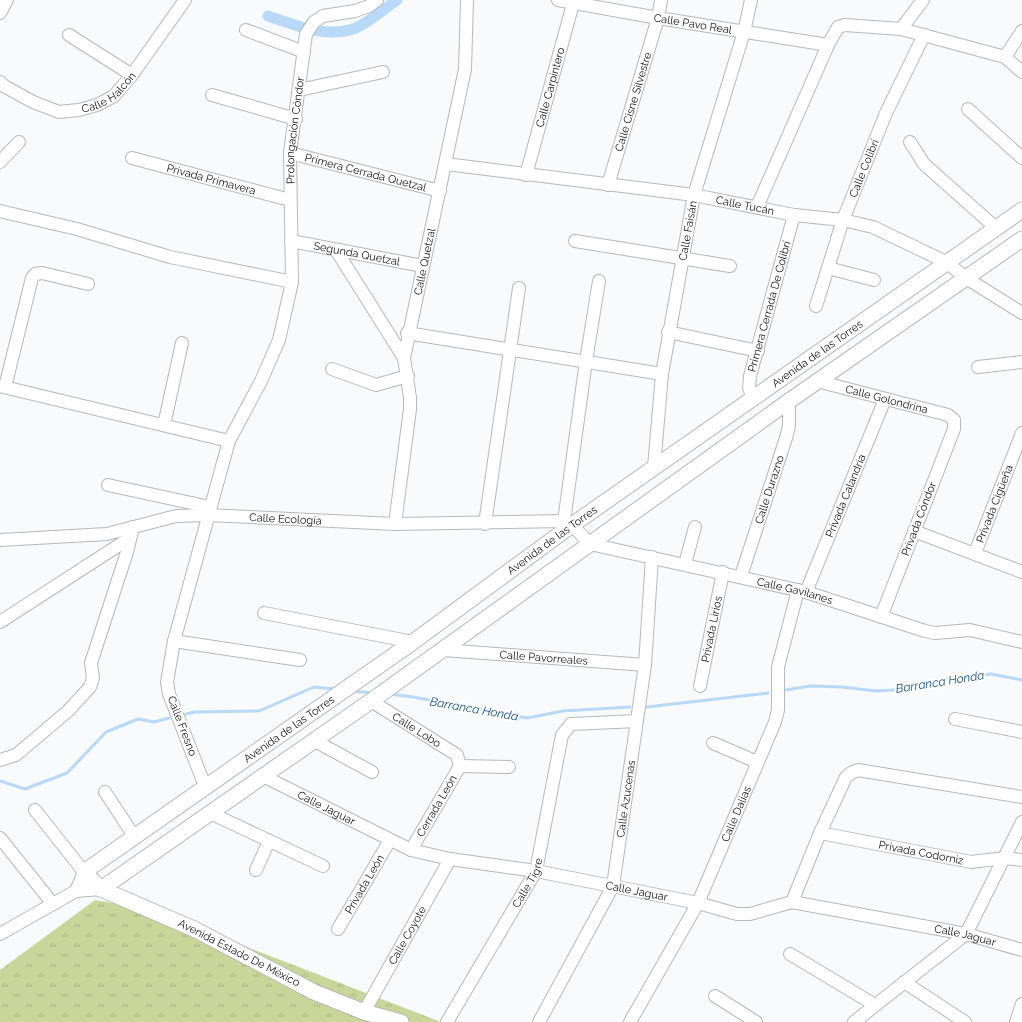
<svg xmlns="http://www.w3.org/2000/svg" width="1022" height="1022" viewBox="0 0 1022 1022" font-family="Raleway,sans-serif">
  <defs>
    <pattern id="grass-tufts" width="24" height="20" patternUnits="userSpaceOnUse"><rect width="24" height="20" fill="#c9d699"/><path d="M3 7l-1-3M5 7V3M7 7l1-3M15 17l-1-3M17 17v-4M19 17l1-3" fill="none" stroke="#acb783"/></pattern>
  </defs>
  <rect width="100%" height="100%" fill="#f9fafc"/>
  <path fill="url(#grass-tufts)" d="M95,900L149,909L441,1022H0V970Z"/>
  <g fill="none" stroke-linecap="round" stroke-linejoin="round">
    <path stroke="#b9d9f8" stroke-width="3" d="M786,690L810,686L842,687L876,691L910,689L950,678L991,674L1022,680
      M353,691L373,693
      M389,694L413,697L527,718L563,711L630,707
      M647,707L768,693
      M186,714L195,712L259,711L314,687L335,689
      M0,781L25,789L67,773L106,732L138,719L154,722L169,718"/>
    <path stroke="#b9d9f8" stroke-width="11" d="M268,16C295,25 324,38 353,29C366,25 385,8 397,0"/>
    <defs>
      <g id="minor">
        <path id="s1" d="M558,0L658,18L828,45"/>
        <path d="M0,13L7,0"/>
        <path d="M901,29L923,0"/>
        <path d="M246,30L304,52"/>
        <path d="M69,35L132,75"/>
        <path d="M1005,57L1022,31"/>
        <path id="s2" d="M0,82L4,86L33,102L59,112L79,110L97,105L114,96L132,75L185,0"/>
        <path d="M299,90L383,72"/>
        <path d="M212,95L296,119"/>
        <path d="M968,109L1022,158"/>
        <path d="M910,142L924,164L996,228"/>
        <path id="s3" d="M290,153L440,191"/>
        <path id="s4" d="M132,158L290,200"/>
        <path d="M0,162L19,142"/>
        <path id="s5" d="M446,164L694,195L794,215L843,220L873,227L946,262L966,278L1022,313"/>
        <path id="s6" d="M526,175L574,0"/>
        <path id="s7" d="M608,185L658,18L661,0"/>
        <path d="M757,207L828,45L838,27L845,25L901,29L1005,57L1022,72"/>
        <path d="M0,211L77,229L170,257L292,282"/>
        <path id="s8" d="M291,241L423,266"/>
        <path d="M575,241L730,266"/>
        <path d="M336,250L404,358"/>
        <path d="M828,268L874,280"/>
        <path id="s9" d="M816,306L843,220L886,113L924,35"/>
        <path d="M668,332L758,351"/>
        <path d="M407,333L662,374"/>
        <path d="M978,367L1022,362"/>
        <path d="M332,369L376,385L408,376"/>
        <path id="s10" d="M817,381L948,415L954,420V429L881,617"/>
        <path d="M0,386L229,441"/>
        <path d="M5,387L32,278L35,274L42,273L88,284"/>
        <path id="s11" d="M753,398L749,388L750,376L794,215"/>
        <path d="M164,425L182,343"/>
        <path id="s12" d="M654,467L662,374L694,195L744,32L751,0"/>
        <path d="M108,485L210,507"/>
        <path d="M564,521L586,361L599,281"/>
        <path id="s13" d="M395,524L410,409V398L404,358L465,69L467,0"/>
        <path d="M485,524L519,288"/>
        <path d="M914,531L1022,572"/>
        <path id="s14" d="M0,540L107,534L176,516L207,515L395,524L564,521L572,525L590,544L806,592L925,631L935,633L970,630L1022,642"/>
        <path id="s15" d="M975,553L1022,433"/>
        <path d="M685,564L695,527"/>
        <path id="s16" d="M741,576L786,438L789,426V401"/>
        <path id="s17" d="M806,592L885,399"/>
        <path d="M264,613L413,642"/>
        <path d="M0,622L130,538"/>
        <path d="M174,641L300,660"/>
        <path id="s18" d="M443,650L645,665"/>
        <path id="s19" d="M700,686L723,572"/>
        <path id="s20" d="M371,701L457,755L460,766L411,850"/>
        <path d="M955,719L1022,732"/>
        <path d="M315,741L372,772"/>
        <path d="M713,743L757,762"/>
        <path d="M0,760L16,755L68,711L90,687L93,678L91,663L127,552L133,527"/>
        <path d="M460,766L509,767"/>
        <path id="s21" d="M263,776L411,850L450,859L536,871L698,903L737,914H750L792,902L966,934L1022,950"/>
        <path id="s22" d="M205,786L169,694L167,682L174,641L229,441L261,381L279,340L292,282L290,153L306,34L314,22L323,16L355,11L369,6L377,0"/>
        <path d="M105,792L134,836"/>
        <path d="M35,810L84,872L76,891"/>
        <path d="M210,813L323,866"/>
        <path id="s23" d="M820,833L971,862L1005,858L1022,860"/>
        <path d="M0,838L53,904"/>
        <path d="M256,870L269,841"/>
        <path d="M792,902L820,833L846,777L851,773L858,770L1022,797"/>
        <path id="s24" d="M338,929L390,840"/>
        <path d="M0,934L76,891L101,889"/>
        <path d="M790,954L875,1005"/>
        <path d="M904,982L965,1022"/>
        <path d="M715,996L756,1022"/>
        <path id="s25" d="M364,1012L450,859"/>
        <path id="s26" d="M447,1022L536,871L562,735L571,724L637,721"/>
        <path id="s27" d="M539,1022L613,886L645,665L652,557"/>
        <path id="s28" d="M630,1022L698,903L775,722L778,710V667L798,590"/>
        <path d="M854,1022L966,934L1022,822"/>
        <path d="M1016,1022L1022,1004"/>
      </g>
      <g id="major">
        <path d="M101,889L371,701L789,401L1022,239"/>
        <path id="s29" d="M401,1022L364,1012L314,992L194,929L101,889L84,872L413,642L572,525L1022,210"/>
      </g>
    </defs>
    <use href="#minor" stroke="#b7b8b9" stroke-width="14"/>
    <use href="#major" stroke="#b7b8b9" stroke-width="17"/>
    <use href="#minor" stroke="#fff" stroke-width="12"/>
    <use href="#major" stroke="#fff" stroke-width="15"/>
  </g>
  <g text-anchor="middle" dominant-baseline="central" stroke-width="4" stroke-linejoin="round" paint-order="stroke">
    <g font-size="11" fill="#151516" stroke="#fff">
      <text stroke="none"><textPath href="#s1" startOffset="137">Calle Pavo Real</textPath></text>
      <text stroke="none"><textPath href="#s6" startOffset="91">Calle Carpintero</textPath></text>
      <text stroke="none"><textPath href="#s2" startOffset="122">Calle Halcón</textPath></text>
      <text stroke="none"><textPath href="#s7" startOffset="87">Calle Cisne Silvestre</textPath></text>
      <text stroke="none"><textPath href="#s22" startOffset="684">Prolongación Cóndor</textPath></text>
      <text stroke="none"><textPath href="#s9" startOffset="146">Calle Colibrí</textPath></text>
      <text stroke="none"><textPath href="#s3" startOffset="78">Primera Cerrada Quetzal</textPath></text>
      <text stroke="none"><textPath href="#s4" startOffset="82">Privada Primavera</textPath></text>
      <text stroke="none"><textPath href="#s5" startOffset="302">Calle Tucán</textPath></text>
      <text stroke="none"><textPath href="#s12" startOffset="239">Calle Faisán</textPath></text>
      <text stroke="none"><textPath href="#s8" startOffset="67">Segunda Quetzal</textPath></text>
      <text stroke="none"><textPath href="#s13" startOffset="266">Calle Quetzal</textPath></text>
      <text stroke="none"><textPath href="#s11" startOffset="95">Primera Cerrada De Colibrí</textPath></text>
      <text stroke="none"><textPath href="#s29" startOffset="1251">Avenida de las Torres</textPath></text>
      <text stroke="none"><textPath href="#s10" startOffset="72">Calle Golondrina</textPath></text>
      <text stroke="none"><textPath href="#s16" startOffset="91">Calle Durazno</textPath></text>
      <text stroke="none"><textPath href="#s17" startOffset="104">Privada Calandria</textPath></text>
      <text stroke="none"><textPath href="#s15" startOffset="53">Privada Cigüeña</textPath></text>
      <text stroke="none"><textPath href="#s14" startOffset="288">Calle Ecología</textPath></text>
      <text transform="translate(919 519) rotate(-69)">Privada Cóndor</text>
      <text stroke="none"><textPath href="#s29" startOffset="927">Avenida de las Torres</textPath></text>
      <text stroke="none"><textPath href="#s14" startOffset="812">Calle Gavilanes</textPath></text>
      <text stroke="none"><textPath href="#s19" startOffset="58">Privada Lirios</textPath></text>
      <text stroke="none"><textPath href="#s18" startOffset="101">Calle Pavorreales</textPath></text>
      <text transform="translate(182 726) rotate(69)">Calle Fresno</text>
      <text stroke="none"><textPath href="#s29" startOffset="603">Avenida de las Torres</textPath></text>
      <text stroke="none"><textPath href="#s20" startOffset="54">Calle Lobo</textPath></text>
      <text stroke="none"><textPath href="#s27" startOffset="243">Calle Azucenas</textPath></text>
      <text transform="translate(437 806) rotate(-60)">Cerrada León</text>
      <text stroke="none"><textPath href="#s21" startOffset="71">Calle Jaguar</textPath></text>
      <text stroke="none"><textPath href="#s28" startOffset="234">Calle Dalias</textPath></text>
      <text stroke="none"><textPath href="#s23" startOffset="103">Privada Codorniz</textPath></text>
      <text stroke="none"><textPath href="#s26" startOffset="161">Calle Tigre</textPath></text>
      <text stroke="none"><textPath href="#s24" startOffset="52">Privada León</textPath></text>
      <text stroke="none"><textPath href="#s21" startOffset="395">Calle Jaguar</textPath></text>
      <text stroke="none"><textPath href="#s21" startOffset="731">Calle Jaguar</textPath></text>
      <text stroke="none"><textPath href="#s25" startOffset="88">Calle Coyote</textPath></text>
      <text transform="translate(239 953) rotate(27)">Avenida Estado De México</text>
    </g>
    <g font-size="12" font-style="italic" fill="#134f7d" stroke="#fff">
      <text transform="translate(940 682) rotate(-9)">Barranca Honda</text>
      <text transform="translate(474 709) rotate(10)">Barranca Honda</text>
    </g>
  </g>
</svg>
